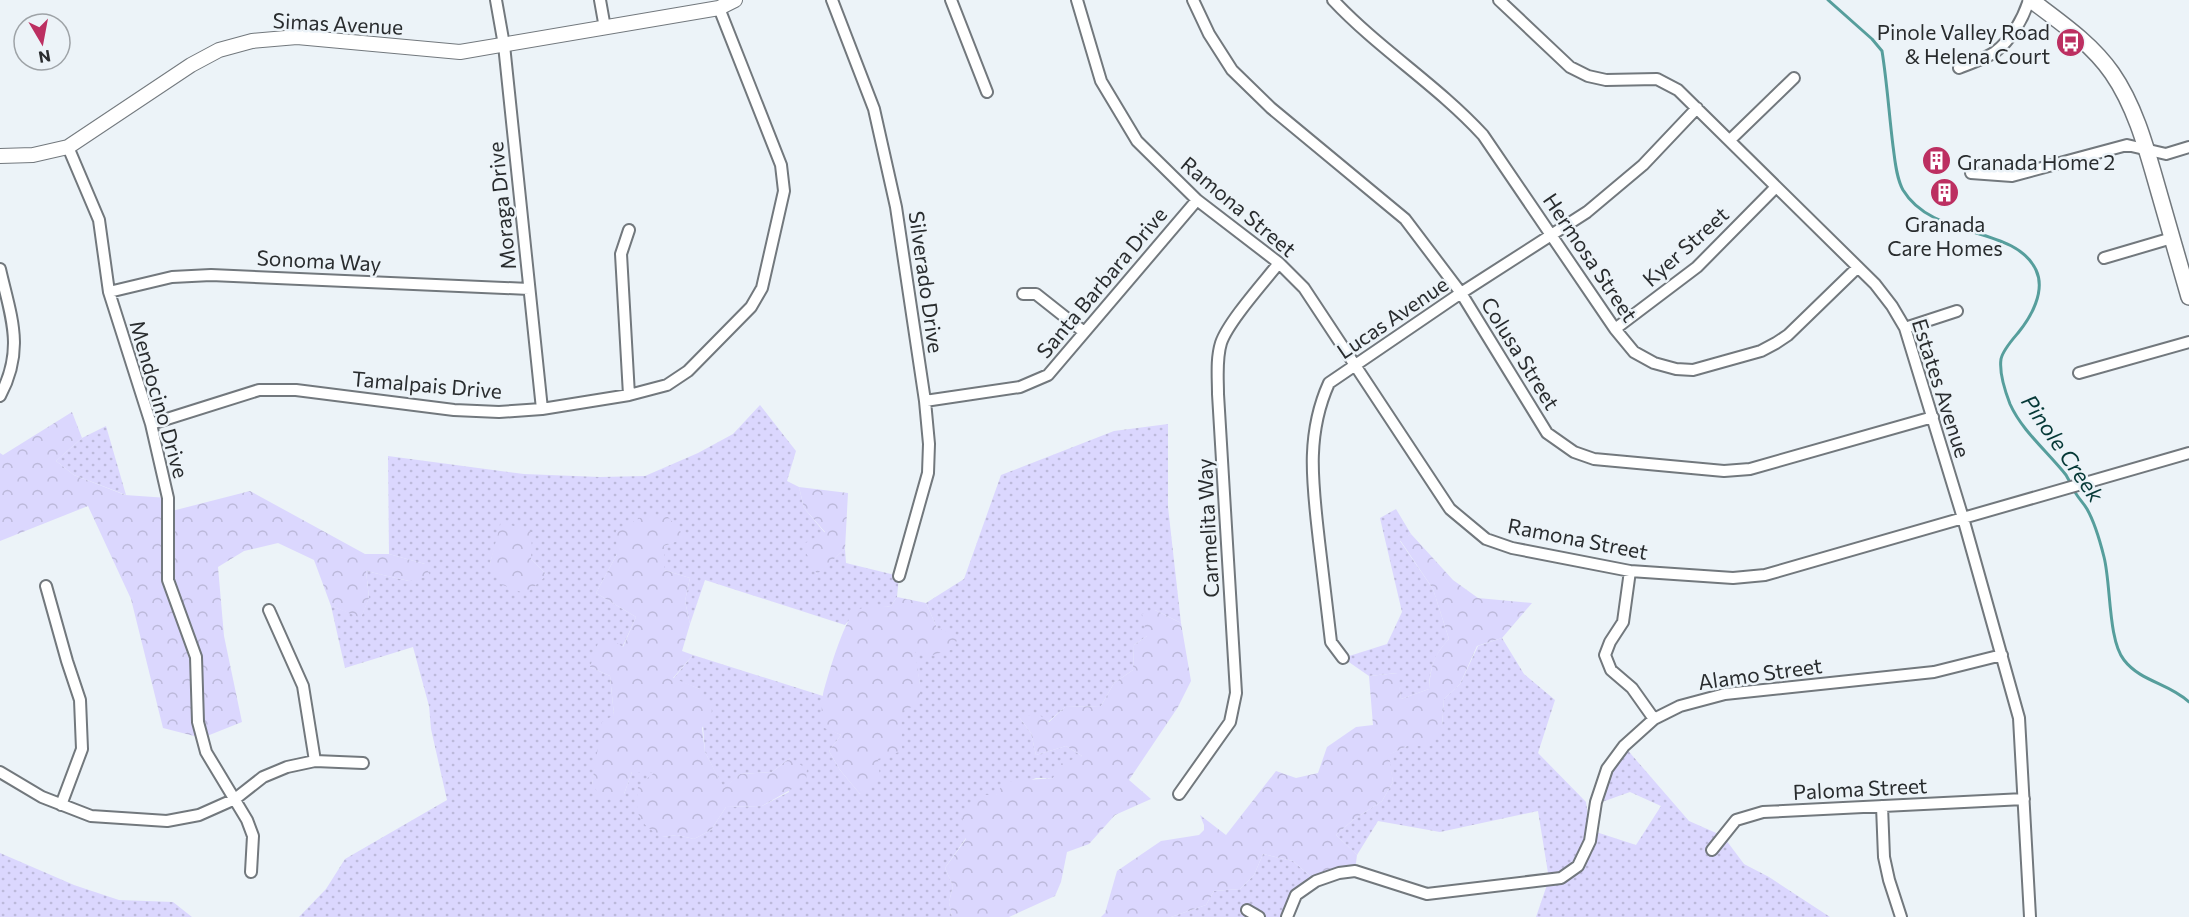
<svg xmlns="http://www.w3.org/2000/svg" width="2189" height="917" viewBox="0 0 2189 917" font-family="Commissioner,sans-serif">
  <defs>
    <pattern id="grass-dots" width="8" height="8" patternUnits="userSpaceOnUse" patternTransform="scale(1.5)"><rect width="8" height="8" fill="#dbd7fe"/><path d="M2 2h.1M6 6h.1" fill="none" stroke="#bcb9da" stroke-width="1.8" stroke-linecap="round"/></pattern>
    <pattern id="forest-crowns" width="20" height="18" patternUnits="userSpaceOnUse" patternTransform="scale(1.5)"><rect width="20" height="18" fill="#dbd7fe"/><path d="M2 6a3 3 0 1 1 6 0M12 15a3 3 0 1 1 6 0" fill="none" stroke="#bcb9da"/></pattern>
  </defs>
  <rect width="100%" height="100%" fill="#ecf3f8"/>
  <path fill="url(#grass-dots)" fill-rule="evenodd" d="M760,405L796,451L787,481L799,487L804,508L825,533L816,574L845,549L846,563L899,576L897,597L891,606C866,610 865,600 845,625L705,580L690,624L685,601L690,578L664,570V546L685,537L617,554L596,593L636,617L622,648L590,667L610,676L614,715L597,758L592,784L624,794L632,772H657L662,837L677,835L694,839L711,830L726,807L762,806L789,792L790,758L772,772L740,774L724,789L705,752L700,689L673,679L693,655L823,696L822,726L841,735L829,751L840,770L860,794L901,712L920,684L914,651L937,628L926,603L964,579L1001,475L1114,431L1168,424V507L1181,623L1155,610L1147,636L1134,645L1133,670L1114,683L1101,706L1065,707L1048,722L1019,717L1031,733L1036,755L1066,746L1082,756L1053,778H1036L996,795L945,868L953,886L949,902L952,917H299L326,889L345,859L447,800L431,729L429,706L413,647L345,668L331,606L361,617L369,598L366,571L409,581L425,564L389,554L388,456L524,474L600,477L645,476L698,453L733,434ZM495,547L531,559L547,575L490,563Z
    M106,426L126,495L74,475L56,461L82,438Z
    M1396,509L1411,534L1400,541L1433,589L1449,639C1434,655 1430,668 1429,689L1401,699L1397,673L1369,676L1343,658L1387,644L1402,612L1380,518Z
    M1502,638L1524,674L1555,700L1538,753L1586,802L1590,830L1636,845L1661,806L1630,792L1599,803L1607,769L1624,746L1689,821L1723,836L1744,864L1769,877L1830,917H1536L1549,879L1538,811L1440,832L1378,821L1357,855L1336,835L1353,820L1382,801L1393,782L1388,755L1407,746L1442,726L1444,699L1460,684L1478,646Z
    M0,853L74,885L119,900L173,902L192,917H0Z
    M1263,854L1293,861L1316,881L1296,895L1287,917H1171L1206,905L1214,891L1240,889L1254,875Z"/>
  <path fill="url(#forest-crowns)" d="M72,412L82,438L56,461L74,475L125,495L168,498V512L250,491L365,554H389L425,564L430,576L409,581L366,571L369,598L361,618L331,606L314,560L278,543L244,551L218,567L224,636L242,722L202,738L163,728L131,599L88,506L0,541V453L3,455Z
    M799,487L848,493L845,549L817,574L802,545L825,532L804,508Z
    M646,515L668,517L686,538L664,546V570L690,578L685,601L690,624L682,651L693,655L673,678L700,689L712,711L702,728L705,752L724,788L740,774L772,772L790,758L807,769L806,781L762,806L726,807L711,830L694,839L677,835L662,837C636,821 636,816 638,786L655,772H632L624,794L604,801L592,784L602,722L614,715L610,676L590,667L598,643L610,638L623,647L636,617L596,593L617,554L616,531Z
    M501,522L532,532L531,559L547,575L526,594L500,584L490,563Z
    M1411,534L1453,580L1478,598L1532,603L1502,638L1477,646L1460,684L1444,699L1442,726L1431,746H1407L1389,755L1393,782L1382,801L1353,820L1336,835L1357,855L1355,871L1316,881L1293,861L1263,854L1254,875L1240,889L1214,891L1206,905L1171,917H1101L1105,913L1117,871L1161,841L1199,835L1204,830V825L1200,815L1226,835L1276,771L1296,778L1318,773L1327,747L1356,727L1373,725L1369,676L1398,673L1401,699L1429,689C1431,666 1433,656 1449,639L1433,589L1400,540Z
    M897,597L926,603L937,628L958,636L954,649L933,655L915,652L920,684V703L901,712L902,751L878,759L880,779L860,794L840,770L829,751L841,735L822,727C822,716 821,704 823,694C827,678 844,620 855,612C867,603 879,608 891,606Z
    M1155,610L1181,623L1191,681L1178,707L1129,780L1151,799L1115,815L1089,844L1067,852L1061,882L1055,896L1009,917H952L949,902L953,886L945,868L966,839L962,816L982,795H996L1004,782L1053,778L1060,764L1082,756L1066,746L1036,755L1031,733L1019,717L1038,714L1049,722L1065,707L1101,706L1114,683L1133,670L1134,645L1147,636L1142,614Z"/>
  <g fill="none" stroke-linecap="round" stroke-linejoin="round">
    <path stroke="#569e9c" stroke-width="3" d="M1828,0L1872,39L1882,51C1887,82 1889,114 1893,146C1895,160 1896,177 1903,190C1933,240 2015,225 2036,270C2046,291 2031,317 2018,333C2012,340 2003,350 2001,359C1999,373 2005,391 2010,404C2022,431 2048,452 2066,475L2071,484
      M2074,490C2077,497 2083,502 2087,509C2095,523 2100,541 2104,557C2111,584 2108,640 2124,660C2141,682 2169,683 2189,702"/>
    <defs>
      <path id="minor" d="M496,0L504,45L542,409
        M600,0L605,28
        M832,0L874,109L896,207L925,401L929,444L928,473L899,576
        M951,0L987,92
        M1077,0L1101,81L1137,141L1197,200L1279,263L1304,288L1450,509L1486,539L1512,548L1630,571L1733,578L1765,575L2189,453
        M1193,0L1209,34L1232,70L1271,108L1405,219L1461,293L1547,433L1574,452L1594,459L1724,471L1750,469L1933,417
        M1333,0C1379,49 1437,85 1483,135L1615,329L1634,352L1654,363L1676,369L1693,370L1761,351L1776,343L1788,335L1857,268
        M1499,0L1570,67L1588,76L1606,80L1657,79L1678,90L1875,284L1892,306L1905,328L1963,518L2019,718L2030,917
        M1959,68C1970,63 1985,59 1995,52C2011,40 2023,19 2029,0
        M1730,140L1794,78
        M68,147L99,220L109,292L151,424L168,498V580L196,657L198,722L206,752L247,820L253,836L251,872
        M1971,173L2012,176L2127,145L2166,154L2189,147
        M2104,258L2172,238
        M0,269C11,317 25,349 0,396
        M109,292L172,277L211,275L529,289
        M1023,294H1036L1084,332
        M1905,328L1957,311
        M1615,329L1697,267L1776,187
        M2079,373L2189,342
        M629,395L621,254L629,230
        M925,401L1020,387L1048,375L1197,200
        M151,424L259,390H296L454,410L499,412L542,409L629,395L667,385L688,371L751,307L762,288L784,191L781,165L719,8
        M1630,571L1623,622L1610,642L1605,655L1611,670L1632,688L1654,719
        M46,586L67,661L80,700L82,749L61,805
        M269,610L303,686L315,761
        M1343,658L1331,642C1327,609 1323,575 1319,541C1313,486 1305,436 1329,383L1461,293L1587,212L1643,165L1697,108
        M0,772L42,797L91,816L167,821L199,815L235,799L263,777L287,767L315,761L363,763
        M1179,794L1230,722L1236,693L1218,394C1218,378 1216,359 1221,343C1228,322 1264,282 1279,263
        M1882,806L1884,857L1889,880L1901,917
        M1712,850L1736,820L1763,812L2024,799
        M1247,910L1259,917
        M1287,917L1296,895L1316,881L1339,873L1355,871L1427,894L1561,878L1578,866L1590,841L1596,802L1607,769L1624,746L1654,719L1680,706L1725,694L1934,672L2002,655"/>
      <path id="tertiary" d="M0,156L33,155L68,147L191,65L219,50L252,41L297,37L460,52L719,8L735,0"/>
      <path id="secondary" d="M2031,0C2060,22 2091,43 2112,73C2137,109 2148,155 2160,196C2170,230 2179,263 2189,297"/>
    </defs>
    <use href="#minor" stroke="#72787d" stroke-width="14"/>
    <use href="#tertiary" stroke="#72787d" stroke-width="16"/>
    <use href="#secondary" stroke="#72787d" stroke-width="18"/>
    <use href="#minor" stroke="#fff" stroke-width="10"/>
    <use href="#tertiary" stroke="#fff" stroke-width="14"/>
    <use href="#secondary" stroke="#fff" stroke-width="15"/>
  </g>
  <defs>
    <symbol id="bus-disc" viewBox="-11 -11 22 22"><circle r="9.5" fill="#bc2f61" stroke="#ecf3f8"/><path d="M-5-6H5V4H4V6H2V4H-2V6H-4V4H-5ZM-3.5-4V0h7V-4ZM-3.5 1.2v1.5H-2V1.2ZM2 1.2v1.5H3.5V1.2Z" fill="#fff"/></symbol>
    <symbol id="building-disc" viewBox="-11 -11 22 22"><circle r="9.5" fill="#bc2f61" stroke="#ecf3f8"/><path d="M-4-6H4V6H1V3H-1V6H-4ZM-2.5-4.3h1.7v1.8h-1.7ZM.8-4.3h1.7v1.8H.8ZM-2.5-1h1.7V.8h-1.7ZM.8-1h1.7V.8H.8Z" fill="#fff"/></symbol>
  </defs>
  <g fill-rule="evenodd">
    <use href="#bus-disc" x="2054" y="26" width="33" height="33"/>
    <use href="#building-disc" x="1920" y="144" width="33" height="33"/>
    <use href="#building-disc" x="1928" y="176" width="33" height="33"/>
  </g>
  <g text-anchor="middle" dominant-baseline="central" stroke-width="5" stroke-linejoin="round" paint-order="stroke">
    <g font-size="21" fill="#292c2e" stroke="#ecf3f8">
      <text transform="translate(338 23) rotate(3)">Simas Avenue</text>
      <text transform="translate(501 206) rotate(-96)">Moraga Drive</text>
      <text transform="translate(1239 206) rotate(40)">Ramona Street</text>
      <text transform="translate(1685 246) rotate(-42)">Kyer Street</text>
      <text transform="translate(1591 257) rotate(56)">Hermosa Street</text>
      <text transform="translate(319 260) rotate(3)">Sonoma Way</text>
      <text transform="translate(927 282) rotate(82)">Silverado Drive</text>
      <text transform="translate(1101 282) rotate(-50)">Santa Barbara Drive</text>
      <text transform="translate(1392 317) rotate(-34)">Lucas Avenue</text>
      <text transform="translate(1521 353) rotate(58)">Colusa Street</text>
      <text transform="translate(427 384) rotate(5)">Tamalpais Drive</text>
      <text transform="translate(1942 388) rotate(72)">Estates Avenue</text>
      <text transform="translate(160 399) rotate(74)">Mendocino Drive</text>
      <text transform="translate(1207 528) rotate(-93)">Carmelita Way</text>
      <text transform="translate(1578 538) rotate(11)">Ramona Street</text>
      <text transform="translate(1760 673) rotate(-8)">Alamo Street</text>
      <text transform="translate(1860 788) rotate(-3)">Paloma Street</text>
    </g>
    <g font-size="21" fill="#292c2e" stroke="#ecf3f8" text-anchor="end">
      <text x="2050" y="31">Pinole Valley Road<tspan x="2050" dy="24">&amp; Helena Court</tspan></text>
      <text x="1957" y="161" text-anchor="start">Granada Home 2</text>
      <text x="1945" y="223" text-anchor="middle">Granada<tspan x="1945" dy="24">Care Homes</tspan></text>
    </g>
    <g font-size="22" font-style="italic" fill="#053836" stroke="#ecf3f8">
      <text transform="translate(2063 448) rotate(55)">Pinole Creek</text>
    </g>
  </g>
  <g transform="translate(42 42) rotate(170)"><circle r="28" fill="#ecf3f8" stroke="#9ea3a7" stroke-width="1.5"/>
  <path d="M0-4.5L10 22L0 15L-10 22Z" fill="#bc2f61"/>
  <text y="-9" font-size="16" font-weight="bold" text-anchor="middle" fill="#292c2e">N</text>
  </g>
</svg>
